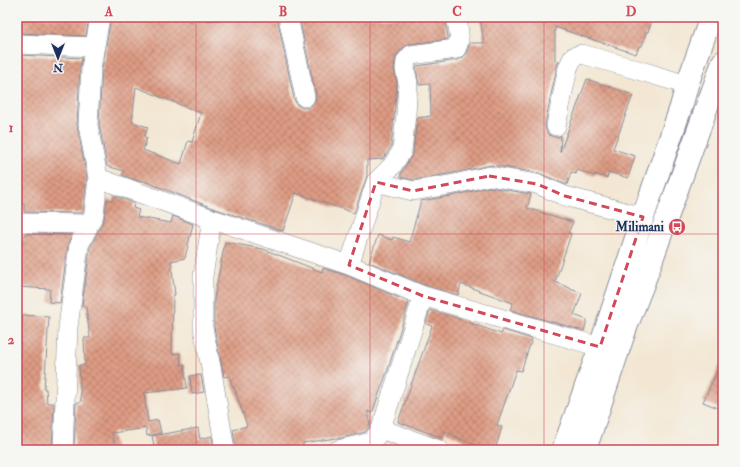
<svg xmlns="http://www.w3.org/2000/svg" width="740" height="467" viewBox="0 0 740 467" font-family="'IM FELL Double Pica',serif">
  <defs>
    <pattern id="building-cross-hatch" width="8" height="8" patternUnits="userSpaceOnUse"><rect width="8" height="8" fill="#de9b83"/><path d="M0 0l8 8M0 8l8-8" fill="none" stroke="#b37f6e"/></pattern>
  </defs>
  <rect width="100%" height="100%" fill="#f6f6f2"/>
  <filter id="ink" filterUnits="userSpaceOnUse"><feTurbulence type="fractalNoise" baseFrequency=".025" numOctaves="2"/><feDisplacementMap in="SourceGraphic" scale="8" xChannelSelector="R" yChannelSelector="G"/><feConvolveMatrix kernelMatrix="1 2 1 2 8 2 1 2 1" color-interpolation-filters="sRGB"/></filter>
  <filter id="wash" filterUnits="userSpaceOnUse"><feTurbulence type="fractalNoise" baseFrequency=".012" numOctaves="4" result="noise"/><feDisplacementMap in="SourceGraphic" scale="16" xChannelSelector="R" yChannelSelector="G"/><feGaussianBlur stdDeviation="0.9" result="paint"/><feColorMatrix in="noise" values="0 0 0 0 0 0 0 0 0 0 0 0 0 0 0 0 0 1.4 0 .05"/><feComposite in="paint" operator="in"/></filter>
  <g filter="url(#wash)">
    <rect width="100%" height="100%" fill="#f3e7d3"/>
    <g id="blocks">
      <path fill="url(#building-cross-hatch)" fill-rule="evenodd" d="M17,17H89L86,36L17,33Z
        M125,17H188V22L219,20V17H277L294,99L297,105L302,108H308L312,105L315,101L316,95L299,17H445L448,37V39L409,44L403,48L397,54L395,60L394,68L397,84L391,147L383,159L367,160V176L366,179L354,213L296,193L283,231L213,208L141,180V182L122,175L124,171L107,166L99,124L102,69L111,18ZM136,87L201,113L192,142L188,141L181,164L143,150L147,138L144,137L148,127L132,122Z
        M480,17H653L648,32H646L642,46H639L636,54L555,27V60L559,61L557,66L545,124L546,130L548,134L553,137H559L561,135L560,152L587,79L633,95L613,149L635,156L628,178L609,172L607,178L595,174V176L577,170L576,174L571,172L567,185L539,173L491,165L453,173L413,180L401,177V173L411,157L413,153L417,118L431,116L430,84L419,85L416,69L417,66L458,60L462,58L466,54L470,43H484Z
        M17,55L82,58L80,67L77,125L87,178L83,211L82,213L24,212V204H17Z
        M489,187L531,194L527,208L573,222L568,233L571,234L555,282L570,288V289L582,293L574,315L587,320L584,331L510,310L513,303L461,284L458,295L427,286L369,262L378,235L392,240L393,237L409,242L421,201L457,195Z
        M115,196L134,203L133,208L139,210L137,217L171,223L173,216L193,224L185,258L171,261L175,295H173L172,354L180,353L181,365L184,364L187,388L144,393L148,422L158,420L161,433L147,436L146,428L112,433L116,450H74L76,403L81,402L79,365H85L84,338H90L86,307L82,306L90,248L104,219L107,199L113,201Z
        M24,234L72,235L68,244L60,303L49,302L50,289L17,287V243H24Z
        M225,242L263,249L322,272L323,268L345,275L409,302L387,372L372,413L368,411L370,426L365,432L337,439L336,438L303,443V446L286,450H236L233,430L247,426L234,387H233L229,376L224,377L214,327V299Z
        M430,310L451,316L501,334L503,330L532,339L521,371L516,370L497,425L502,427L495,450H491L467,442L445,431L443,438L398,422L432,326L426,324Z
        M23,315L49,317L44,389H46L47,403H54L52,450H17V389Z
        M723,358V410L703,402Z
        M201,375L204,392L192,394L190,376Z
        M198,428L200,439L212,436L214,450H155L152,436Z"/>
    </g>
  </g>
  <g filter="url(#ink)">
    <use href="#blocks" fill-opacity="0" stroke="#878b98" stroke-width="1"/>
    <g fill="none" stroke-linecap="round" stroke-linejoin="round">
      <defs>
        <path id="street" d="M288,17L305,97
          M17,44L94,47
          M556,126L568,68L573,57L582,54L628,67L687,85
          M98,178L212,219L349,265L423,296L600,347L614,352
          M376,182L392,166L402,151L406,114L408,83L405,69L406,61L411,55L456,49C462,38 458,28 456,17
          M212,219L203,276V328L212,372L225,450
          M17,223L88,224
          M349,265L376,182L413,191L455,184L489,176L537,184L565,196L643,217
          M381,429L439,450
          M63,450L68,327L79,245L94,214L98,178L88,125L91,68L100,17
          M338,450L372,442L381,429L423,296"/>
        <path id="secondary" d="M563,450L600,347L643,217L681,107L687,85L711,17
          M585,450L625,330L643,284L723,62"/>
      </defs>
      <use href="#street" stroke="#878b98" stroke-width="20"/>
      <use href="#secondary" stroke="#878b98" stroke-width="24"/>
      <use href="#street" stroke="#fff" stroke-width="19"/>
      <use href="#secondary" stroke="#fff" stroke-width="22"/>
    </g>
  </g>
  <path fill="none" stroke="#d1495b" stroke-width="3" stroke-dasharray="8 5" stroke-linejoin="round" d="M489,176L537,184L565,196L643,217L600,347L423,296L349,265L376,182L413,191Z"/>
  <path fill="none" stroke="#d1495b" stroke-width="1" stroke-opacity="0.55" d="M196,17V450M370,17V450M544,17V450M17,234H723"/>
  <defs>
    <symbol id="bus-disc" viewBox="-11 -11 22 22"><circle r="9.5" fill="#d1495b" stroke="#f6f6f2"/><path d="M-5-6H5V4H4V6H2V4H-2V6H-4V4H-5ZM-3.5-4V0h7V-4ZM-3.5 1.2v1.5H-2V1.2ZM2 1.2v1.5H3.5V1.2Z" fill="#fff"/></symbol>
  </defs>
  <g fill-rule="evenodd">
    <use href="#bus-disc" x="667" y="217" width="20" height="20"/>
  </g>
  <g text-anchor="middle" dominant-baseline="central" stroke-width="3" stroke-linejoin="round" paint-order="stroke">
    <g font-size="13" font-weight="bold" fill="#1b2f5e" stroke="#f6f6f2" text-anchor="end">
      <text x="664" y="227">Milimani</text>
    </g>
  </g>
  <rect width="740" height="467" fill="none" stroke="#f6f6f2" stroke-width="44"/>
  <g transform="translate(58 58) rotate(180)" stroke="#f6f6f2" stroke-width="3" paint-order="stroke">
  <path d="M0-3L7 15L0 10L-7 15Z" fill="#1b2f5e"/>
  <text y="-6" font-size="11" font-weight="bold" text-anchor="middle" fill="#1b2f5e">N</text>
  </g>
  <rect x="22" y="22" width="696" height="423" fill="none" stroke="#d1495b" stroke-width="1.5"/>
  <g font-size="13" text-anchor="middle" font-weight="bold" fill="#d1495b">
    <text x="109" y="16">A</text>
    <text x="283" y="16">B</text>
    <text x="457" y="16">C</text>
    <text x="631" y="16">D</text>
    <text x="11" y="132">1</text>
    <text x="11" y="344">2</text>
  </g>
</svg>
